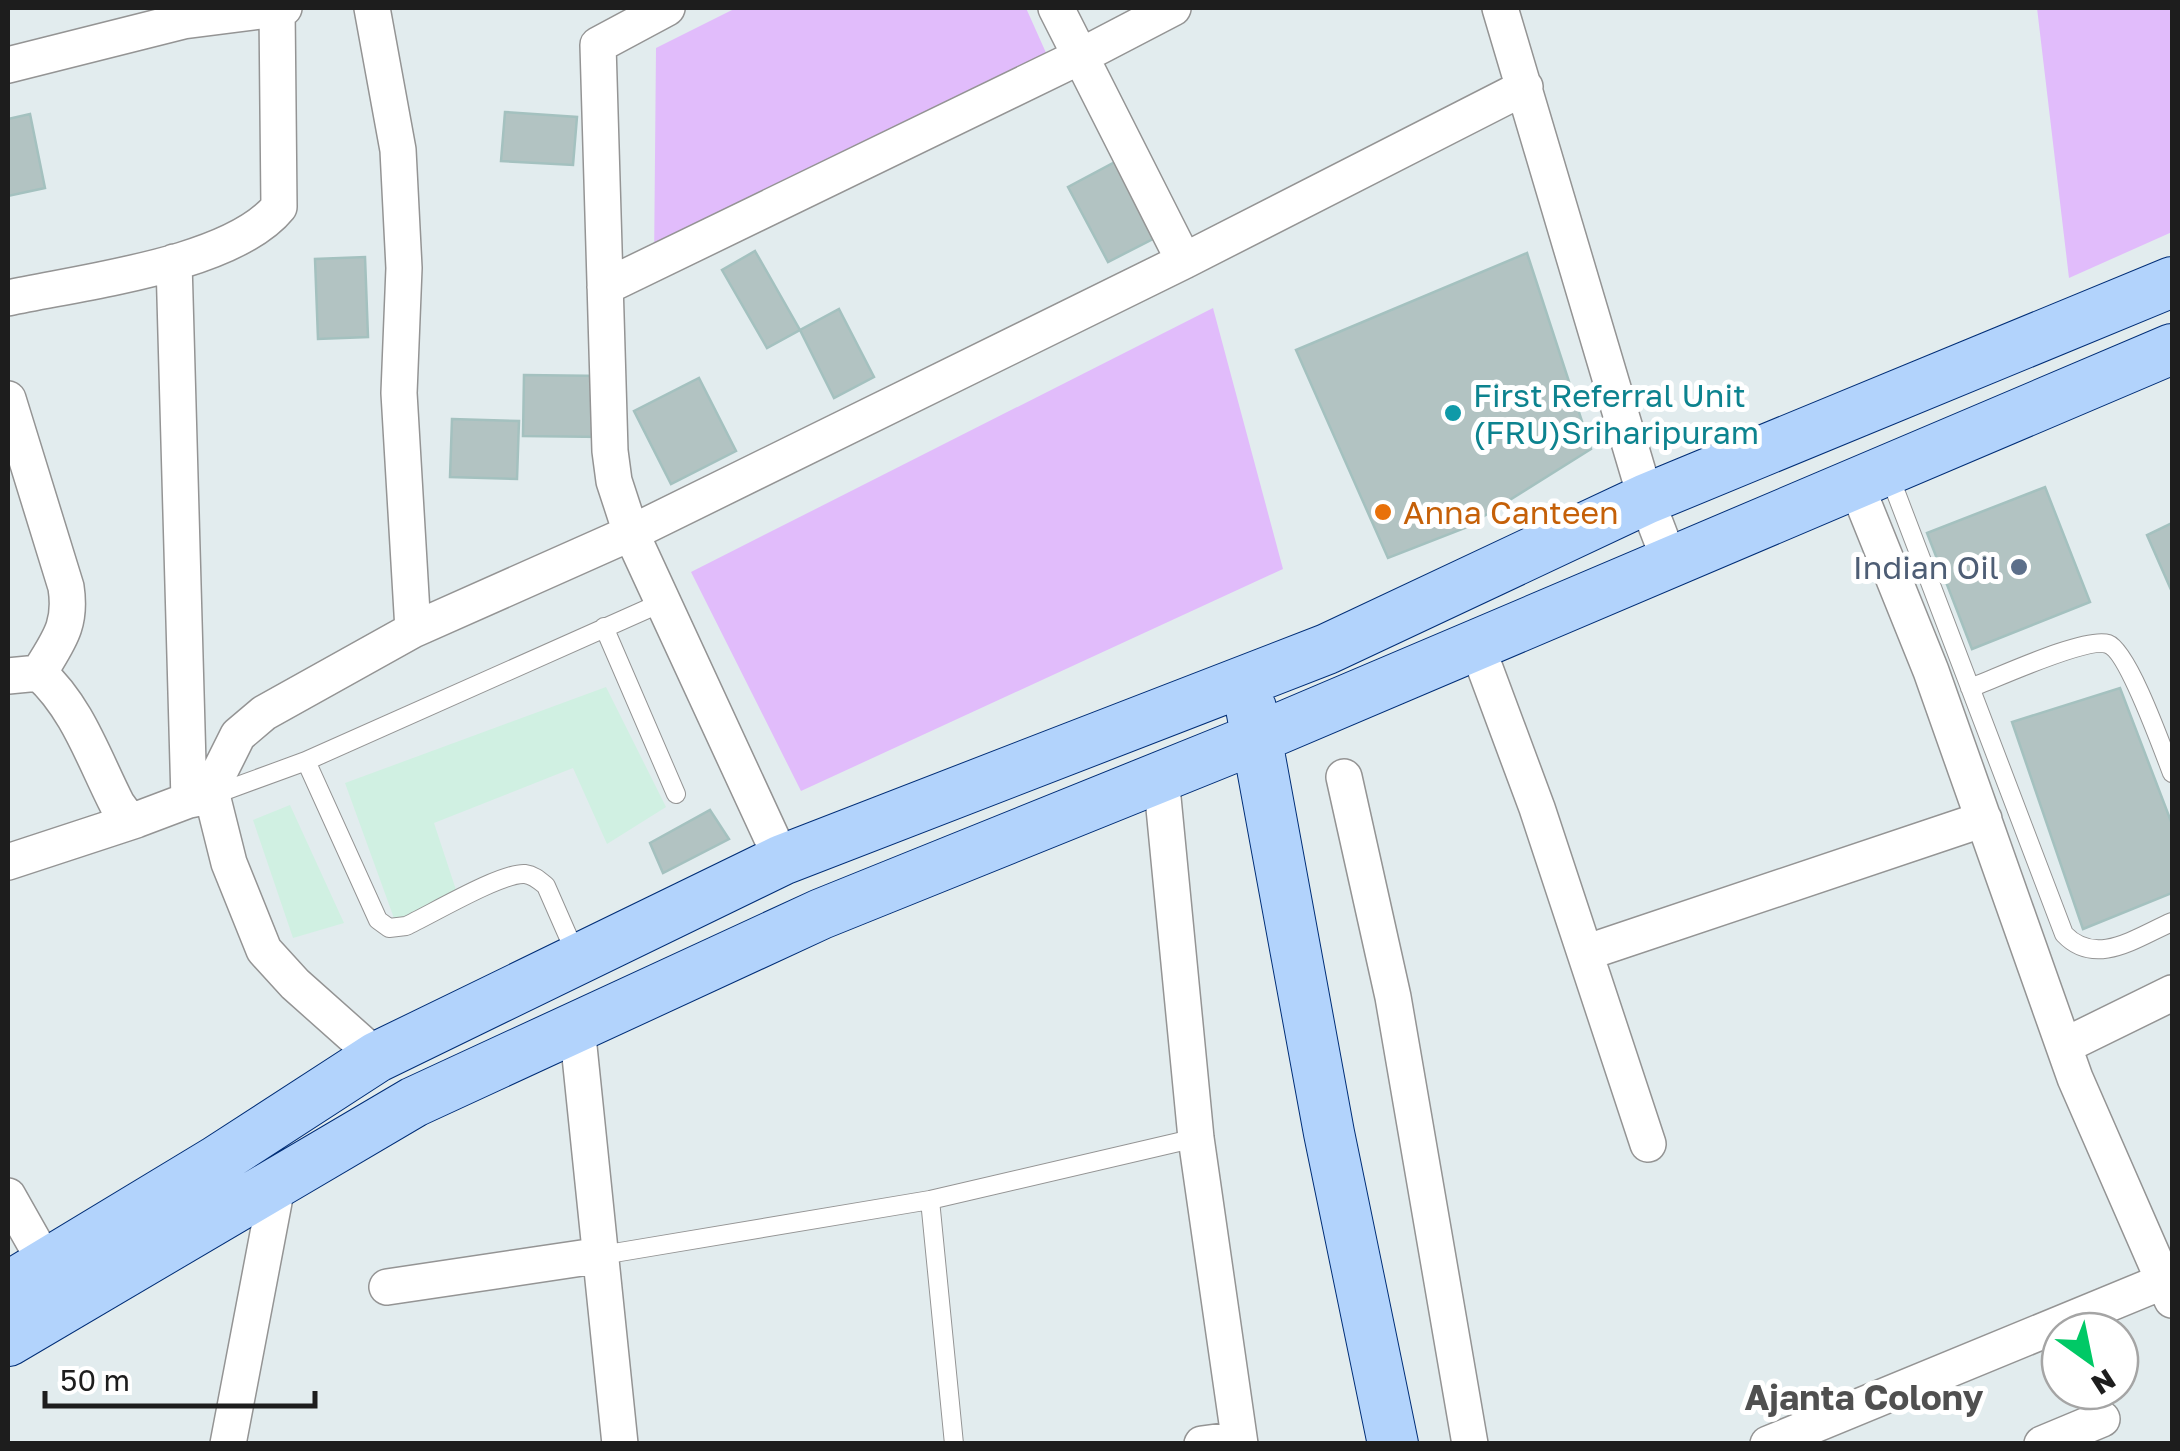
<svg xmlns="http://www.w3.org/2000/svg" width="2180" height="1451" viewBox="0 0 2180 1451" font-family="'Golos Text',sans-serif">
  <rect width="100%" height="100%" fill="#e2ecee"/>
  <path fill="#d0f0e2" d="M606,687L666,807L607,844L573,768L434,823L457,893L395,921L345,783Z
    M290,805L344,923L293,938L253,820Z"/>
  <path fill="#e1bcfb" d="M736,8H1026L1047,55L654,265L656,48Z
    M2037,8H2172V232L2069,278Z
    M1213,308L1283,569L801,791L691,572Z"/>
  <path fill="#b2c3c2" stroke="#a4c1bf" stroke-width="2.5" d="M505,112L577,117L573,165L501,161Z
    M30,114L45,188L8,196V119Z
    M1115,162L1155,238L1108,262L1068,187Z
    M755,251L800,330L767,348L722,270Z
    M1527,253L1591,449L1465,528L1388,558L1296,350Z
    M365,257L368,337L318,339L315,259Z
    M839,309L874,377L834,398L800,330Z
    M524,375L605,376L604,437L523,436Z
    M699,378L736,451L671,484L634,411Z
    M452,419L519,421L517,479L450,477Z
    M2045,487L2090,602L1972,649L1927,533Z
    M2172,523V592L2147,535Z
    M2120,688L2172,824V893L2083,929L2012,722Z
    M710,810L729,839L663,873L650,843Z"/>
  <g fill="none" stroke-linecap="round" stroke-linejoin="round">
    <defs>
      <path id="lane" d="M1888,472L2064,934C2096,968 2137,937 2172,922
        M604,627L676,794
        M1970,688C1995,679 2086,636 2108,644C2128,651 2163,750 2172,773
        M306,761L378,920L389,928L406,926C430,915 502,872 525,874C534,875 540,881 546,886L578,959
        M213,795L306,761L663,602
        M930,1200L954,1444
        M602,1255L930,1200L1196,1138"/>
      <path id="street" d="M372,8L398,150L404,268L399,393L413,630
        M667,8L598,45L610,451L614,481L631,533L782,860
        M1056,8L1184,261
        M1500,8L1646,499L1670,562
        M8,65L183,21L284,8
        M174,262L189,800
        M605,287L1079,57L1173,8
        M8,298C81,282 232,265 279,207L277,8
        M8,399L66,587C72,626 58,641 39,673
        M1856,485L1931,671L2075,1078L2172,1300
        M1476,644L1537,808L1648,1144
        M8,676L39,673C77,707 94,759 117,804L125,815L136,820L189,800L209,796
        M1161,777L1196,1138L1240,1444
        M1344,777L1393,997L1470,1444
        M8,862L136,820
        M1585,953L1984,819
        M577,1027L620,1444
        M2064,1046L2172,993
        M377,1057L295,984L264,950L229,863L212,795L218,775L238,735L264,713L413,630L631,533L1184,261L1525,87
        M8,1196L47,1265
        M387,1287L602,1255
        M228,1444L278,1181
        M1202,1444L1239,1439
        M1768,1444L2164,1281
        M2042,1444L2102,1419"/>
      <path id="secondary" d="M1251,708L1329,1133L1393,1444
        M8,1287L215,1162L377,1057L782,860L1327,649L1646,499L2172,282
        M8,1341L414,1102L821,914L1257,738L2172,349"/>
    </defs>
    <use href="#lane" stroke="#949494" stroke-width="20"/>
    <use href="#street" stroke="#949494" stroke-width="38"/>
    <use href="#secondary" stroke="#002e77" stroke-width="52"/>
    <use href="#lane" stroke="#fff" stroke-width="18"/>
    <use href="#street" stroke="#fff" stroke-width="35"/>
    <use href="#secondary" stroke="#b2d3fc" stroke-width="50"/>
  </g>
  <circle fill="#0f9aa8" stroke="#fff" stroke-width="4" cx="1453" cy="413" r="10"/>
  <circle fill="#e8710a" stroke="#fff" stroke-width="4" cx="1383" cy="512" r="10"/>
  <circle fill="#5c6f8a" stroke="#fff" stroke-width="4" cx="2019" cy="567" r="10"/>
  <g text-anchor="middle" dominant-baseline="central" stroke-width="10" stroke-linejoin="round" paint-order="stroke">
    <g font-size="32" fill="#0d838f" stroke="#fff" text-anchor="start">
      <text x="1473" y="395">First Referral Unit<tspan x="1473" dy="37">(FRU)Sriharipuram</tspan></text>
    </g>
    <g font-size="32" fill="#c56008" stroke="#fff" text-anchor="start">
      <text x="1403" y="512">Anna Canteen</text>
    </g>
    <g font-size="32" fill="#4e5e75" stroke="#fff" text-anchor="end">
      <text x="1999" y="567">Indian Oil</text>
    </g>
    <g font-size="35" font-weight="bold" fill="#505050" stroke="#fff">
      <text x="1864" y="1397">Ajanta Colony</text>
    </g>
  </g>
  <rect width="2180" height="1451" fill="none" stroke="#1d1d1d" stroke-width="20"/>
  <g transform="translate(2090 1361) rotate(147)"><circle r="48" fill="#ffffff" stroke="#a5a5a5" stroke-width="2.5"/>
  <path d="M0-8L18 38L0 25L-18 38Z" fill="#00c966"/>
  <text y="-15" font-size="28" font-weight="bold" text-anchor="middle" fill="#1d1d1d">N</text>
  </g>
  <path d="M45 1391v15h270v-15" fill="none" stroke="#1d1d1d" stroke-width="5"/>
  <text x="60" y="1391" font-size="30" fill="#1d1d1d" stroke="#ffffff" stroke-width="8" paint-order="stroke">50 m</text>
</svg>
